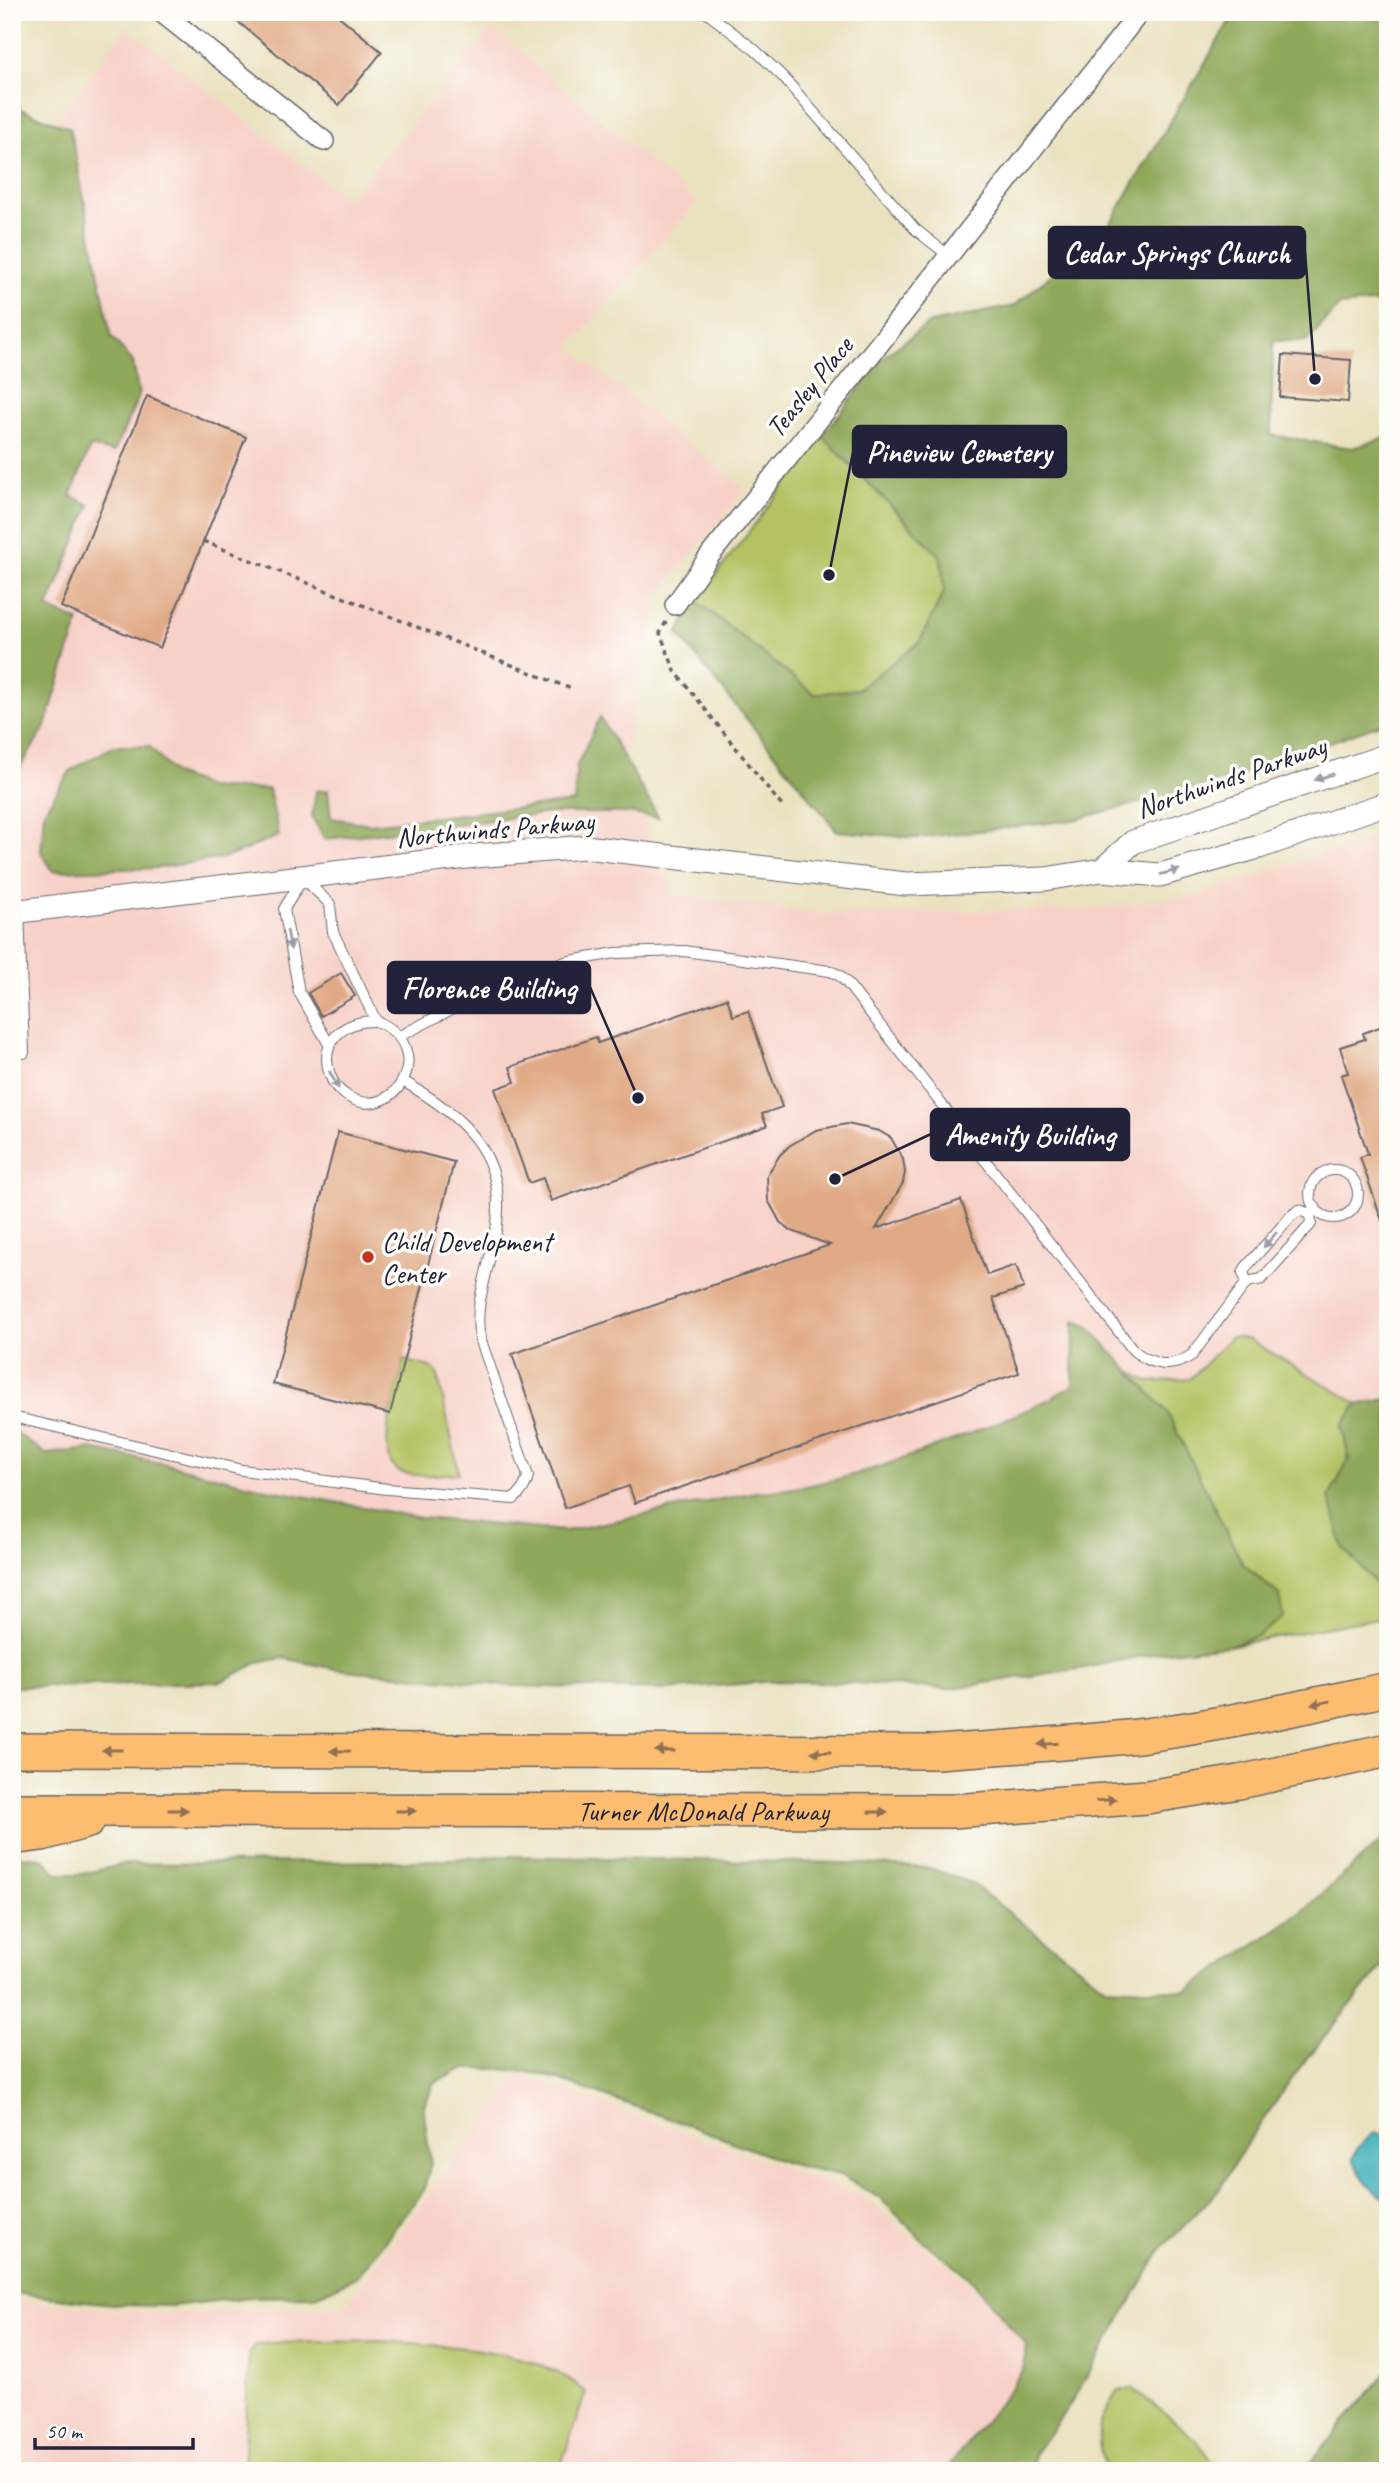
<svg xmlns="http://www.w3.org/2000/svg" width="1400" height="2483" viewBox="0 0 1400 2483" font-family="Caveat,sans-serif">
  <rect width="100%" height="100%" fill="#fdfcf7"/>
  <filter id="ink" filterUnits="userSpaceOnUse"><feTurbulence type="fractalNoise" baseFrequency=".0143" numOctaves="2"/><feDisplacementMap in="SourceGraphic" scale="14" xChannelSelector="R" yChannelSelector="G"/><feConvolveMatrix kernelMatrix="1 2 1 2 8 2 1 2 1" color-interpolation-filters="sRGB"/></filter>
  <filter id="wash" filterUnits="userSpaceOnUse"><feTurbulence type="fractalNoise" baseFrequency=".00686" numOctaves="4" result="noise"/><feDisplacementMap in="SourceGraphic" scale="28" xChannelSelector="R" yChannelSelector="G"/><feGaussianBlur stdDeviation="1.57" result="paint"/><feColorMatrix in="noise" values="0 0 0 0 0 0 0 0 0 0 0 0 0 0 0 0 0 1.4 0 .05"/><feComposite in="paint" operator="in"/></filter>
  <g filter="url(#wash)">
    <rect width="100%" height="100%" fill="#eae1bf"/>
    <path fill="#f7d1c8" d="M126,27L348,200L493,29L697,202L569,347L745,490L658,594L623,767L674,895L826,914L1087,909L1192,897L1388,834V1413L858,1499L655,1568L12,1476V149L34,153Z
      M519,2074L861,2195L1054,2353L959,2471H12V2300L168,2314L345,2306Z"/>
    <path fill="#b4c264" stroke="#6b7250" stroke-width="2" d="M822,436L941,557L944,592L919,643L858,689L814,694L696,601Z
      M1231,1337L1248,1339L1360,1405L1342,1426L1349,1459L1329,1497L1376,1584L1388,1587V1616L1229,1646L1259,1635L1279,1595L1242,1563L1167,1412L1129,1370L1148,1382L1190,1379Z
      M404,1360L430,1367L437,1372L459,1473C444,1474 413,1478 400,1472C372,1459 398,1383 404,1360Z
      M379,2341C435,2345 514,2347 564,2376C572,2380 579,2387 586,2392L559,2471H243L249,2354L255,2346L267,2343Z
      M1131,2388C1162,2411 1199,2435 1218,2471H1107C1093,2435 1097,2424 1117,2391Z"/>
    <path fill="#8fa85a" stroke="#58654a" stroke-width="2" d="M1235,12H1388V303L1380,302L1339,306L1307,341H1273L1271,435L1352,448L1388,437V721L1225,780L1074,820L918,838L837,831L678,634L696,601L814,694L858,689L919,643L944,592L941,557L822,436L886,355L930,323L1014,306L1108,227Z
      M12,106L70,128L111,336L133,362L139,396L114,452L90,447L71,496L90,505L48,608L79,621L44,729L12,780Z
      M600,717L659,818L627,813H553L325,839L312,817L316,791L328,790L331,818L370,824L574,802L577,765Z
      M114,746H149L174,774L211,788L269,789L279,836L228,857L158,868L53,871L41,852L44,811L71,770Z
      M1074,1321L1088,1326L1167,1412L1242,1563L1279,1595L1283,1617L1259,1635L1229,1646L1157,1653L1090,1667L946,1689L856,1683L777,1681L666,1690L509,1686L336,1669L283,1658L258,1663L220,1682L12,1687V1430L46,1454L91,1449L171,1465L271,1490L421,1518L565,1531L756,1492C830,1488 903,1460 971,1433C1008,1418 1039,1407 1073,1385Z
      M1388,1399V1587L1376,1584L1343,1548L1329,1497L1349,1459L1342,1426L1357,1405Z
      M1388,1837V1959L1301,2066L1247,2143L1219,2190L1162,2248L1071,2403L1034,2455L1032,2471H945L1009,2391L1024,2367L1026,2345L970,2278L925,2243L881,2199L840,2175L786,2163L699,2129L542,2074L500,2069H463L435,2082L423,2108L431,2163L424,2190L358,2276L316,2296L252,2297L171,2306L121,2305L12,2293V1855L42,1858L58,1874H82L125,1864L417,1861L500,1856L846,1863L930,1868L971,1883L1105,1987L1186,1991L1303,1911L1382,1840Z
      M1388,2370V2471H1303Z"/>
    <path fill="#42b2b9" stroke="#326a7a" stroke-width="2" d="M1375,2132L1388,2136L1387,2198C1368,2191 1361,2176 1353,2158L1358,2147Z"/>
    <g id="blocks">
      <path fill="#e1aa86" d="M226,12H334L382,52L339,105Z
        M1283,355L1351,360L1348,402L1280,397Z
        M147,396L246,437L160,648L61,607Z
        M341,973L355,996L321,1016L308,993Z
        M727,998L733,1016L748,1011L782,1107L762,1114L767,1126L551,1201L543,1178L529,1183L495,1089L515,1082L510,1067L596,1037L598,1043Z
        M1388,1024V1228L1385,1229L1360,1157L1368,1154L1341,1075L1348,1073L1340,1047L1365,1039L1363,1033Z
        M847,1124L879,1131L891,1138L903,1159L905,1172L903,1183L876,1229L961,1200L987,1275L1016,1265L1024,1288L993,1298L1019,1373L635,1503L629,1486L565,1508L512,1354L830,1245L789,1230L780,1222L768,1200L767,1175L780,1155L789,1146L816,1130Z
        M338,1132L454,1162L390,1414L273,1384Z"/>
    </g>
  </g>
  <g filter="url(#ink)">
    <use href="#blocks" fill-opacity="0" stroke="#686569" stroke-width="2"/>
    <g fill="none" stroke-linecap="round" stroke-linejoin="round">
      <defs>
        <path id="service" d="M706,12L755,50L783,77L915,229L949,256
          M19,910L24,1053
          M400,1036L494,987L524,975L565,962L616,953L684,951L830,971L839,975L847,983L1134,1351C1154,1366 1171,1369 1192,1355L1247,1282L1262,1279L1311,1224L1310,1214L1315,1207
          M330,1046L299,992L284,909L303,878L330,904L333,932L376,1021C440,1047 394,1126 347,1096C339,1091 333,1084 330,1075C318,1041 345,1020 376,1021
          M1310 1194a24 24 0 1 1 48 0a24 24 0 1 1-48 0Z
          M1247,1282L1243,1273L1246,1267L1291,1216L1299,1210L1310,1214
          M21,1419L242,1470L387,1489L514,1499C522,1492 526,1486 528,1476L480,1338C475,1313 482,1290 488,1265C491,1251 496,1237 497,1223C506,1151 458,1113 403,1081"/>
        <path id="minor" d="M161,12L324,141
          M675,605L711,554L900,318L1140,12"/>
        <path id="tertiary" d="M1102,870L1133,842L1388,755
          M12,912L475,856L585,847L906,884L1045,879L1102,870L1160,875L1259,847L1388,803"/>
        <g id="motorway">
          <path d="M12,1750L937,1752C1007,1747 1076,1743 1146,1735C1227,1724 1308,1706 1388,1689"/>
          <path id="s1" d="M12,1810L952,1811L1147,1797L1239,1782L1388,1750"/>
          <path d="M12,1838L42,1834L88,1821"/>
        </g>
      </defs>
      <use href="#service" stroke="#686569" stroke-width="12"/>
      <use href="#minor" stroke="#686569" stroke-width="22"/>
      <use href="#tertiary" stroke="#686569" stroke-width="25"/>
      <use href="#motorway" stroke="#686569" stroke-width="36"/>
      <path stroke="#686569" stroke-width="3.5" stroke-dasharray="5 5" stroke-linecap="butt" d="M203,541L574,690
        M666,622L660,633L675,671L782,806"/>
      <use href="#service" stroke="#fff" stroke-width="10"/>
      <use href="#minor" stroke="#fff" stroke-width="19"/>
      <use href="#tertiary" stroke="#fff" stroke-width="23"/>
      <use href="#motorway" stroke="#fcbd6f" stroke-width="33"/>
    </g>
    <defs><path id="oneway-solid" d="M-6-.8H1V-3.2L6.5 0L1 3.2V.8H-6Z" transform="scale(1.75)"/></defs>
    <g fill="#9c9ca7">
      <use href="#oneway-solid" transform="translate(1324 777) rotate(161)"/>
      <use href="#oneway-solid" transform="translate(1170 872) rotate(-14)"/>
      <use href="#oneway-solid" transform="translate(289 940) rotate(79)"/>
      <use href="#oneway-solid" transform="translate(334 1080) rotate(62)"/>
      <use href="#oneway-solid" transform="translate(1270 1240) rotate(131)"/>
    </g>
    <g fill="#8f7055">
      <use href="#oneway-solid" transform="translate(1321 1703) rotate(168)"/>
      <use href="#oneway-solid" transform="translate(1048 1744) rotate(176)"/>
      <use href="#oneway-solid" transform="translate(112 1750) rotate(-180)"/>
      <use href="#oneway-solid" transform="translate(340 1751) rotate(-180)"/>
      <use href="#oneway-solid" transform="translate(665 1751) rotate(-180)"/>
      <use href="#oneway-solid" transform="translate(821 1752) rotate(-180)"/>
      <use href="#oneway-solid" transform="translate(1106 1800) rotate(-5)"/>
      <use href="#oneway-solid" transform="translate(178 1810)"/>
      <use href="#oneway-solid" transform="translate(406 1811)"/>
      <use href="#oneway-solid" transform="translate(878 1812)"/>
    </g>
  </g>
  <circle fill="#c8321e" stroke="#fdfcf7" stroke-width="2.5" cx="368" cy="1257" r="7"/>
  <g text-anchor="middle" dominant-baseline="central" stroke-width="7" stroke-linejoin="round" paint-order="stroke">
    <g font-size="28" fill="#22223b" stroke="#fdfcf7">
      <text transform="translate(809 387) rotate(-51)">Teasley Place</text>
      <text transform="translate(1231 777) rotate(-19)">Northwinds Parkway</text>
      <text transform="translate(495 829) rotate(-5)">Northwinds Parkway</text>
      <text stroke="none"><textPath href="#s1" startOffset="691">Turner McDonald Parkway</textPath></text>
    </g>
    <g font-size="28" fill="#22223b" stroke="#fdfcf7" text-anchor="start">
      <text x="382" y="1241">Child Development<tspan x="382" dy="32">Center</tspan></text>
    </g>
  </g>
  <path fill="none" stroke="#22223b" stroke-width="2.5" d="M1315 379L1305 252M829 575L853 452M638 1098L590 987M835 1179L931 1134"/>
  <g fill="#22223b" stroke="#fdfcf7" stroke-width="2.5">
    <circle cx="1315" cy="379" r="7"/>
    <circle cx="829" cy="575" r="7"/>
    <circle cx="638" cy="1098" r="7"/>
    <circle cx="835" cy="1179" r="7"/>
  </g>
  <g fill="#22223b" stroke="#22223b" stroke-width="2.5">
    <rect x="1049" y="227" width="256" height="51" rx="7"/>
    <rect x="853" y="426" width="213" height="51" rx="7"/>
    <rect x="388" y="962" width="202" height="51" rx="7"/>
    <rect x="931" y="1109" width="198" height="51" rx="7"/>
  </g>
  <g font-size="30" text-anchor="middle" font-weight="bold" fill="#fff">
    <text x="1177" y="263">Cedar Springs Church</text>
    <text x="959" y="462">Pineview Cemetery</text>
    <text x="489" y="998">Florence Building</text>
    <text x="1030" y="1145">Amenity Building</text>
  </g>
  <rect width="1400" height="2483" fill="none" stroke="#fdfcf7" stroke-width="42"/>
  <path d="M35 2438v10h158v-10" fill="none" stroke="#22223b" stroke-width="3.5"/>
  <text x="46" y="2438" font-size="21" fill="#22223b" stroke="#fdfcf7" stroke-width="5" paint-order="stroke">50 m</text>
</svg>
